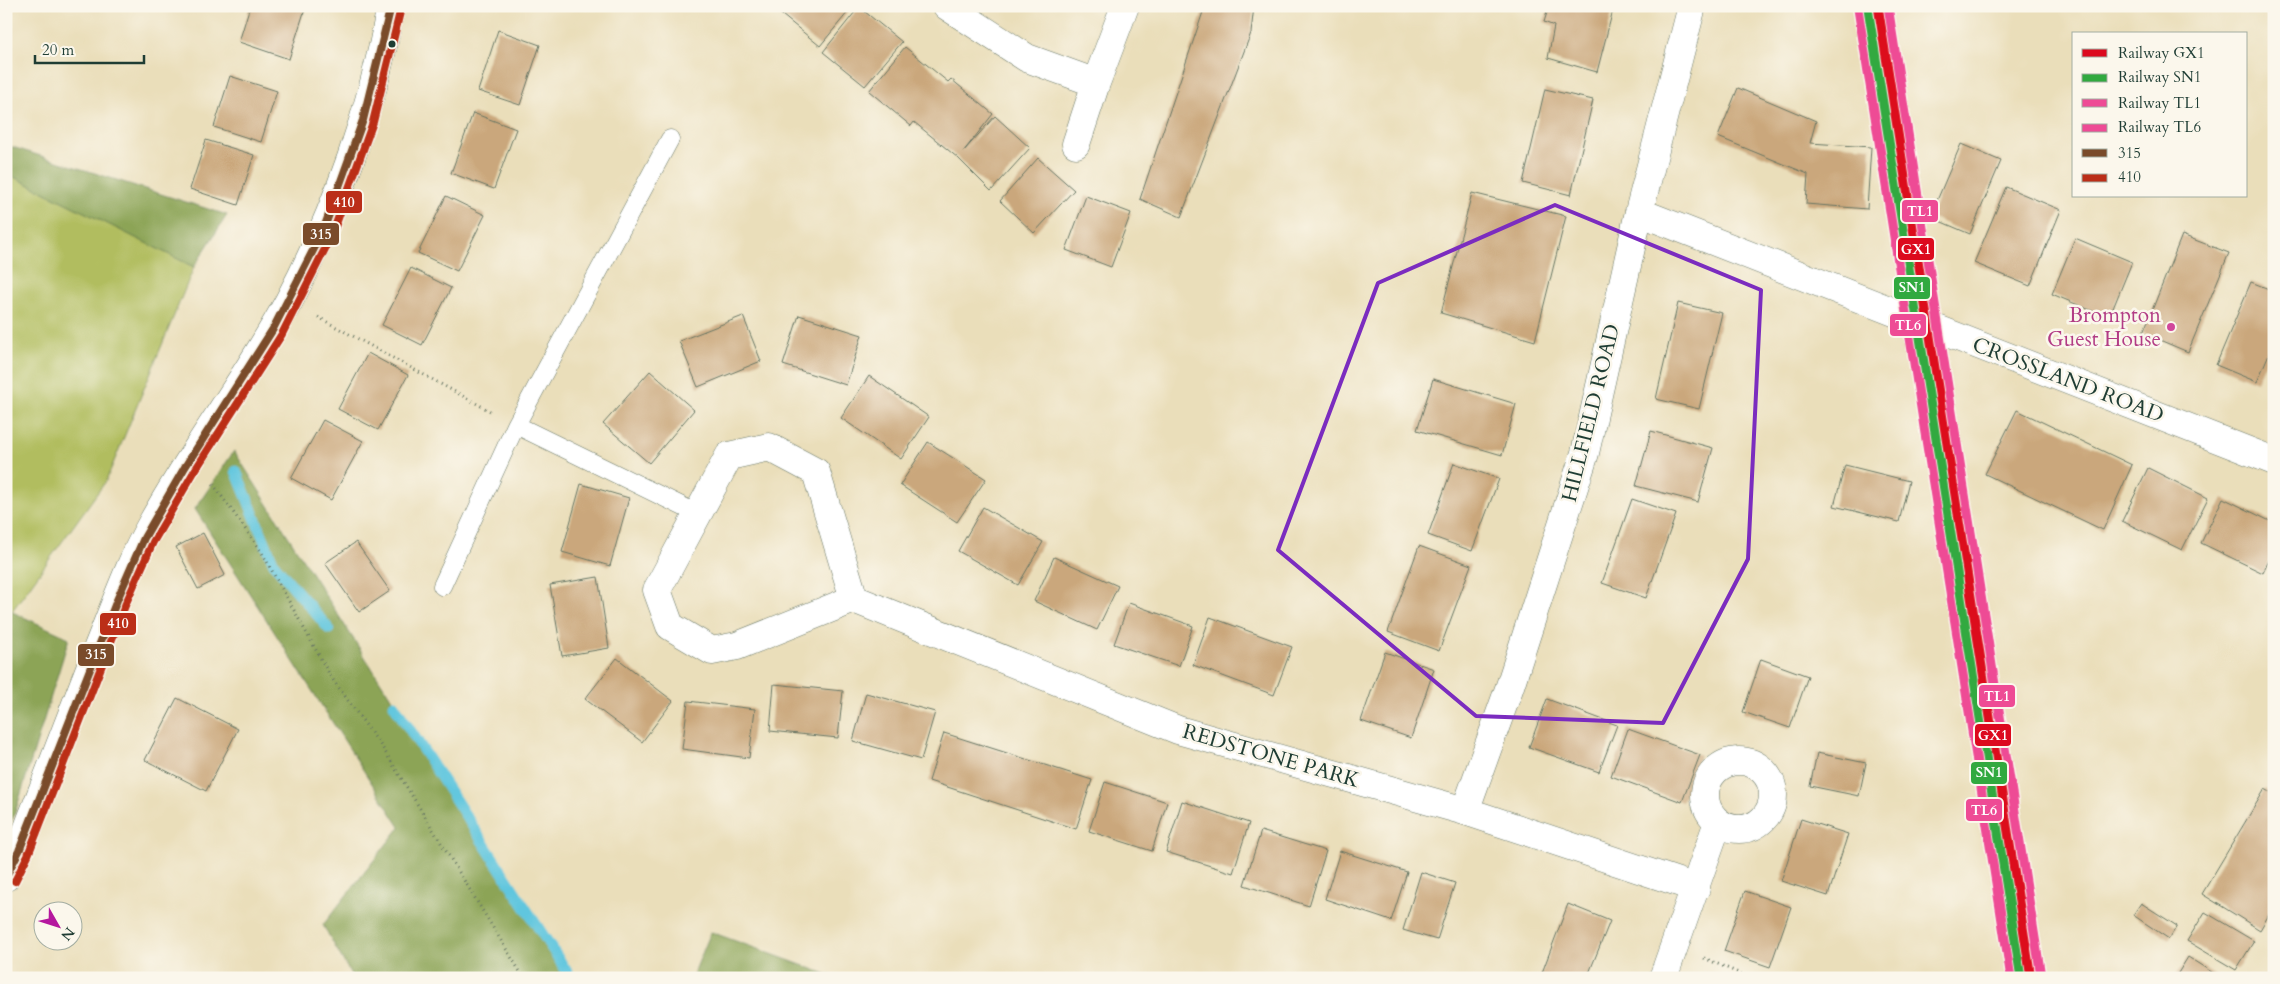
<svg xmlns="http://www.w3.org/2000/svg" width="2280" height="984" viewBox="0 0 2280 984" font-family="Cardo,serif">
  <rect width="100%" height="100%" fill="#fbf7ec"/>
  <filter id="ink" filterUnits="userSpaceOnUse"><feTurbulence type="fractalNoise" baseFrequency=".02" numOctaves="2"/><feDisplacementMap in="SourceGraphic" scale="10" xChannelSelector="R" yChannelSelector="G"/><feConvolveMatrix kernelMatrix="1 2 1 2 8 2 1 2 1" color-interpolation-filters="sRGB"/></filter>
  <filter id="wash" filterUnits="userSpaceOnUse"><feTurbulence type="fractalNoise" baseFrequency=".0096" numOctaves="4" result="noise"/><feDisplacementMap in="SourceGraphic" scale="20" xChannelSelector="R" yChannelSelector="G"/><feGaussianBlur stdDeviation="1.12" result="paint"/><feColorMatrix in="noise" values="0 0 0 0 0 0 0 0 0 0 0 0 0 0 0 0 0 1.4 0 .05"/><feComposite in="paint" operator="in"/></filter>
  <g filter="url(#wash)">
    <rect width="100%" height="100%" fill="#eadeba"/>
    <path fill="#b1bd5f" stroke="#687d4a" d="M6,173L194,267L106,481L12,611L6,609Z"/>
    <path fill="#8ca456" stroke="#567045" d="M6,145L227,215L194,267L6,173Z
      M234,451L560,964L581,978H353L323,925L400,827L195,509Z
      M6,609L69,638L14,816L6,830Z
      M711,932L837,978H692Z"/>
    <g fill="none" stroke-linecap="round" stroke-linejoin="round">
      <path stroke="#60c6de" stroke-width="11" d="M236,471L274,564L329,629
        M394,705L571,978"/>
    </g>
    <g id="blocks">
      <path fill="#caa77c" d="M250,6H306L289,59L239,42Z
        M771,6H853L820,46Z
        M1205,6H1254L1251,33L1181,217L1140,199Z
        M1549,6H1614L1597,72L1548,58L1554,26L1544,22Z
        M859,7L902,42L865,86L823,52Z
        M498,30L540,45L520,105L478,91Z
        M905,47L948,82L951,79L993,114L963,152L995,116L1030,148L991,191L958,158L914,122L911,126L869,91Z
        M230,76L277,91L261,142L214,127Z
        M1738,88L1816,121L1810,143L1871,147L1867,209L1806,204L1808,174L1718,137Z
        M1545,89L1593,100L1571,195L1523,183Z
        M473,113L516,129L494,189L451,173Z
        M206,140L254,155L238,205L190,189Z
        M1961,144L2001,161L1970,234L1930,217Z
        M1038,158L1074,190L1034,233L1000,201Z
        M2006,187L2061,210L2030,286L1974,263Z
        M1472,193L1566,216L1535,341L1441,313Z
        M446,196L485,215L457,271L418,253Z
        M1086,196L1131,213L1111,267L1066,250Z
        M2182,235L2229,253L2188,352L2143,333Z
        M2075,238L2132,262L2109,318L2052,294Z
        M411,268L451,288L422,345L382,325Z
        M2251,282L2274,291V342L2257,382L2216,365Z
        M1678,303L1722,313L1699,409L1656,399Z
        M799,315L862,335L846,385L783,365Z
        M743,316L761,361L698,387L679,341Z
        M368,353L408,375L378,430L338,409Z
        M650,371L694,410L649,463L603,424Z
        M869,376L929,417L901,459L841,418Z
        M1433,379L1516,404L1502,455L1417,430Z
        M2017,410L2132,465L2103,530L1985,474Z
        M323,420L363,441L331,500L291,478Z
        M1651,431L1713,448L1698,502L1636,486Z
        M928,442L986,479L957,522L900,485Z
        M1454,463L1499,479L1472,551L1428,535Z
        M1845,465L1909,481L1899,522L1834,506Z
        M2148,468L2208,498L2182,550L2122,521Z
        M581,484L629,498L610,566L562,552Z
        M2223,498L2274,523V550L2263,573L2201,543Z
        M1632,499L1676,514L1646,598L1602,583Z
        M983,507L1043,542L1018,585L958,551Z
        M203,533L225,575L198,589L176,547Z
        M356,542L390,591L359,612L325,563Z
        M1419,546L1471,565L1439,651L1388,632Z
        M1054,557L1118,586L1097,630L1034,601Z
        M598,577L609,648L562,656L550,585Z
        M1129,603L1193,626L1179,666L1114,644Z
        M1210,617L1292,647L1274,695L1193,665Z
        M1385,652L1434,669L1411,738L1361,721Z
        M617,658L673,701L642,742L585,699Z
        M1761,659L1808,676L1790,728L1743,712Z
        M774,684L843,691L838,738L770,731Z
        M866,693L935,712L921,760L853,741Z
        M177,698L238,729L206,791L145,760Z
        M1547,699L1617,725L1599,772L1529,747Z
        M688,701L755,709L749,758L682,749Z
        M1628,729L1700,755L1682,802L1611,776Z
        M944,733L1092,780L1076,829L929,781Z
        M1817,753L1866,763L1859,796L1810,786Z
        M1105,782L1167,802L1152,851L1089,831Z
        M2265,789L2274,794V906L2260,930L2202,894Z
        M1182,801L1249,823L1233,873L1166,852Z
        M1801,819L1848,834L1828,896L1781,881Z
        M1261,831L1326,851L1309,906L1244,885Z
        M1340,851L1407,872L1391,921L1325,899Z
        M1421,872L1455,883L1437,940L1403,930Z
        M1745,891L1791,907L1770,967L1724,951Z
        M2141,903L2177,926L2169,939L2133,915Z
        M1568,904L1610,921L1587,978H1540Z
        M2205,912L2254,941L2236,970L2187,941Z
        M2188,957L2221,978H2175Z"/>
    </g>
  </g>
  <g filter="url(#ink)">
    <use href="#blocks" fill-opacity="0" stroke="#667563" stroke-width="1"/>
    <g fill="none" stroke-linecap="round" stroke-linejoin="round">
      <defs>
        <path id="lane" d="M516,425L698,514
          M442,586L516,425L670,139"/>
        <path id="street" d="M947,6L1027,58L1096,83L1125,6
          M1076,144L1096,83
          M1639,212L2274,461
          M854,599L816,472L769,447L729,456L657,590L670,626L712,651L737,646L854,599L1178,730L1465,811L1696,888
          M1705 795a34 34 0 1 1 68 0a34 34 0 1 1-68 0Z
          M1465,811L1510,686L1585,453L1639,212L1692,6
          M1663,978L1718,822"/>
        <path id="primary" d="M6,877L19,851C45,783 71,715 98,647C115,605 130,562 152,523C194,447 248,377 289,301C337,210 373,107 391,6"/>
      </defs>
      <use href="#lane" stroke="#667563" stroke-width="19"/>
      <use href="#street" stroke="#667563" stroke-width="29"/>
      <use href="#primary" stroke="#667563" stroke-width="29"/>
      <path stroke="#667563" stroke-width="3" stroke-dasharray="1 4" stroke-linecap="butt" d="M318,317L492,412
        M213,484L261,551L331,677L384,750L524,978
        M1704,958L1750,978"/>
      <use href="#lane" stroke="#fff" stroke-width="18"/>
      <use href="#street" stroke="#fff" stroke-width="28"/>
      <use href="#primary" stroke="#fff" stroke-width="28"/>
      <defs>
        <path id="bus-1" d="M6,876L19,851L117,600L144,538L185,467L273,329L323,231L363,120L391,6"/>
        <path id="bus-2" d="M15,881L28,855L126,603L153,542L194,472L282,334L332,235L373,122L401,8"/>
      </defs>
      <use href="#bus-1" stroke="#fbf7ec" stroke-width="11"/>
      <use href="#bus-2" stroke="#fbf7ec" stroke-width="11"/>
      <use href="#bus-1" stroke="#7a4b2a" stroke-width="8"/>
      <use href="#bus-2" stroke="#bb2e18" stroke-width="8"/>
      <defs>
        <path id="rail-1" d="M1878,6L2031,978"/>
        <path id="rail-2" d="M1868,8L2021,978"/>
        <path id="rail-3" d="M1888,6L2041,976"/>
        <path id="rail-4" d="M1858,9L2011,978"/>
      </defs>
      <use href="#rail-1" stroke="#fbf7ec" stroke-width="12"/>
      <use href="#rail-2" stroke="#fbf7ec" stroke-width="12"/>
      <use href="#rail-3" stroke="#fbf7ec" stroke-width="12"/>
      <use href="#rail-4" stroke="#fbf7ec" stroke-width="12"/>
      <use href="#rail-1" stroke="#dc0a1e" stroke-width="9"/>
      <use href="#rail-2" stroke="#31a93f" stroke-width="9"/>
      <use href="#rail-3" stroke="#ee4b95" stroke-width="9"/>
      <use href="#rail-4" stroke="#ee4b95" stroke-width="9"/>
    </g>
  </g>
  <path fill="none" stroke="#7b2cbf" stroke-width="4" stroke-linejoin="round" d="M1555,205L1761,290L1748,559L1663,723L1476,716L1278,550L1378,283Z"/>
  <circle fill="#1f3d34" stroke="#fbf7ec" stroke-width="2" cx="392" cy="44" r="4.5"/>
  <circle fill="#d1479c" stroke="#fbf7ec" stroke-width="2" cx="2171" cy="327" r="5"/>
  <g text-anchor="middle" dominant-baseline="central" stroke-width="5" stroke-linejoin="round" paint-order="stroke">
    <g font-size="21" fill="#b23c85" stroke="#fbf7ec" text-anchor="end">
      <text x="2161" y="315">Brompton<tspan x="2161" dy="24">Guest House</tspan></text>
    </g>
    <g font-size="21" fill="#1f3d34" stroke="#fbf7ec">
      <text transform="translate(2068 380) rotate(21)">CROSSLAND ROAD</text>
      <text transform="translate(1591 413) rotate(-76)">HILLFIELD ROAD</text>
      <text transform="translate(1271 756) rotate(16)">REDSTONE PARK</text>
    </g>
  </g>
  <g stroke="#fbf7ec" stroke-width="2">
    <rect x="325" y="190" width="38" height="24" rx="5" fill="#bb2e18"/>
    <rect x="1901" y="199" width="38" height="24" rx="5" fill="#ee4b95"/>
    <rect x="302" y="222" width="38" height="24" rx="5" fill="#7a4b2a"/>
    <rect x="1897" y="237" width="38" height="24" rx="5" fill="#dc0a1e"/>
    <rect x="1893" y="276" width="38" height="24" rx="5" fill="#31a93f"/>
    <rect x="1889" y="313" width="38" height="24" rx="5" fill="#ee4b95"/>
    <rect x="99" y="612" width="38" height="24" rx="5" fill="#bb2e18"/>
    <rect x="77" y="643" width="38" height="24" rx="5" fill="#7a4b2a"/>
    <rect x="1978" y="684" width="38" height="24" rx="5" fill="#ee4b95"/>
    <rect x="1974" y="723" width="38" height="24" rx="5" fill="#dc0a1e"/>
    <rect x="1970" y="761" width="38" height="24" rx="5" fill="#31a93f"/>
    <rect x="1965" y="798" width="38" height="24" rx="5" fill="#ee4b95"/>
  </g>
  <g font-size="14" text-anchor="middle" font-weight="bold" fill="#fff">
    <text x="344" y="207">410</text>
    <text x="1920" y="216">TL1</text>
    <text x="321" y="239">315</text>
    <text x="1916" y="254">GX1</text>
    <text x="1912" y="292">SN1</text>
    <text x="1908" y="330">TL6</text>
    <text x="118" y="628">410</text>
    <text x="96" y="659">315</text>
    <text x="1997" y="701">TL1</text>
    <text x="1993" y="740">GX1</text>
    <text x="1989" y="777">SN1</text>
    <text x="1984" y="815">TL6</text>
  </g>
  <rect width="2280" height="984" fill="none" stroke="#fbf7ec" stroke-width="25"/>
  <rect x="2072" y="32" width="175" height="165" fill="#fbf7ec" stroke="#a3ada2"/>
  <rect x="2082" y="49" width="25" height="8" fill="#dc0a1e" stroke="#a3ada2"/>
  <text x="2118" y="58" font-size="15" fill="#1f3d34">Railway GX1</text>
  <rect x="2082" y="74" width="25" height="8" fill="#31a93f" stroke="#a3ada2"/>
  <text x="2118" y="82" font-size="15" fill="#1f3d34">Railway SN1</text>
  <rect x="2082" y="99" width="25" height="8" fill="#ee4b95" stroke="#a3ada2"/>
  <text x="2118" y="108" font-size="15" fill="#1f3d34">Railway TL1</text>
  <rect x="2082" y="124" width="25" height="8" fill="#ee4b95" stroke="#a3ada2"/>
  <text x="2118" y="132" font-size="15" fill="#1f3d34">Railway TL6</text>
  <rect x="2082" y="149" width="25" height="8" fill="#7a4b2a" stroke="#a3ada2"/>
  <text x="2118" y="158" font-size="15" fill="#1f3d34">315</text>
  <rect x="2082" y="174" width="25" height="8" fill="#bb2e18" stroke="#a3ada2"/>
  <text x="2118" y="182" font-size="15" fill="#1f3d34">410</text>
  <g transform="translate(58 926) rotate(129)"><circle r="24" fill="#fbf7ec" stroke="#a3ada2"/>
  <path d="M0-4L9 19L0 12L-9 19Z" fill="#b5179e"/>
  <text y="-8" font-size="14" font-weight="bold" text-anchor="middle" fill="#1f3d34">N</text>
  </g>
  <path d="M35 55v8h109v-8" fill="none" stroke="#1f3d34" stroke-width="2.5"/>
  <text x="42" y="55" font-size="15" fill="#1f3d34" stroke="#fbf7ec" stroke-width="4" paint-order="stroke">20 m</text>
</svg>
